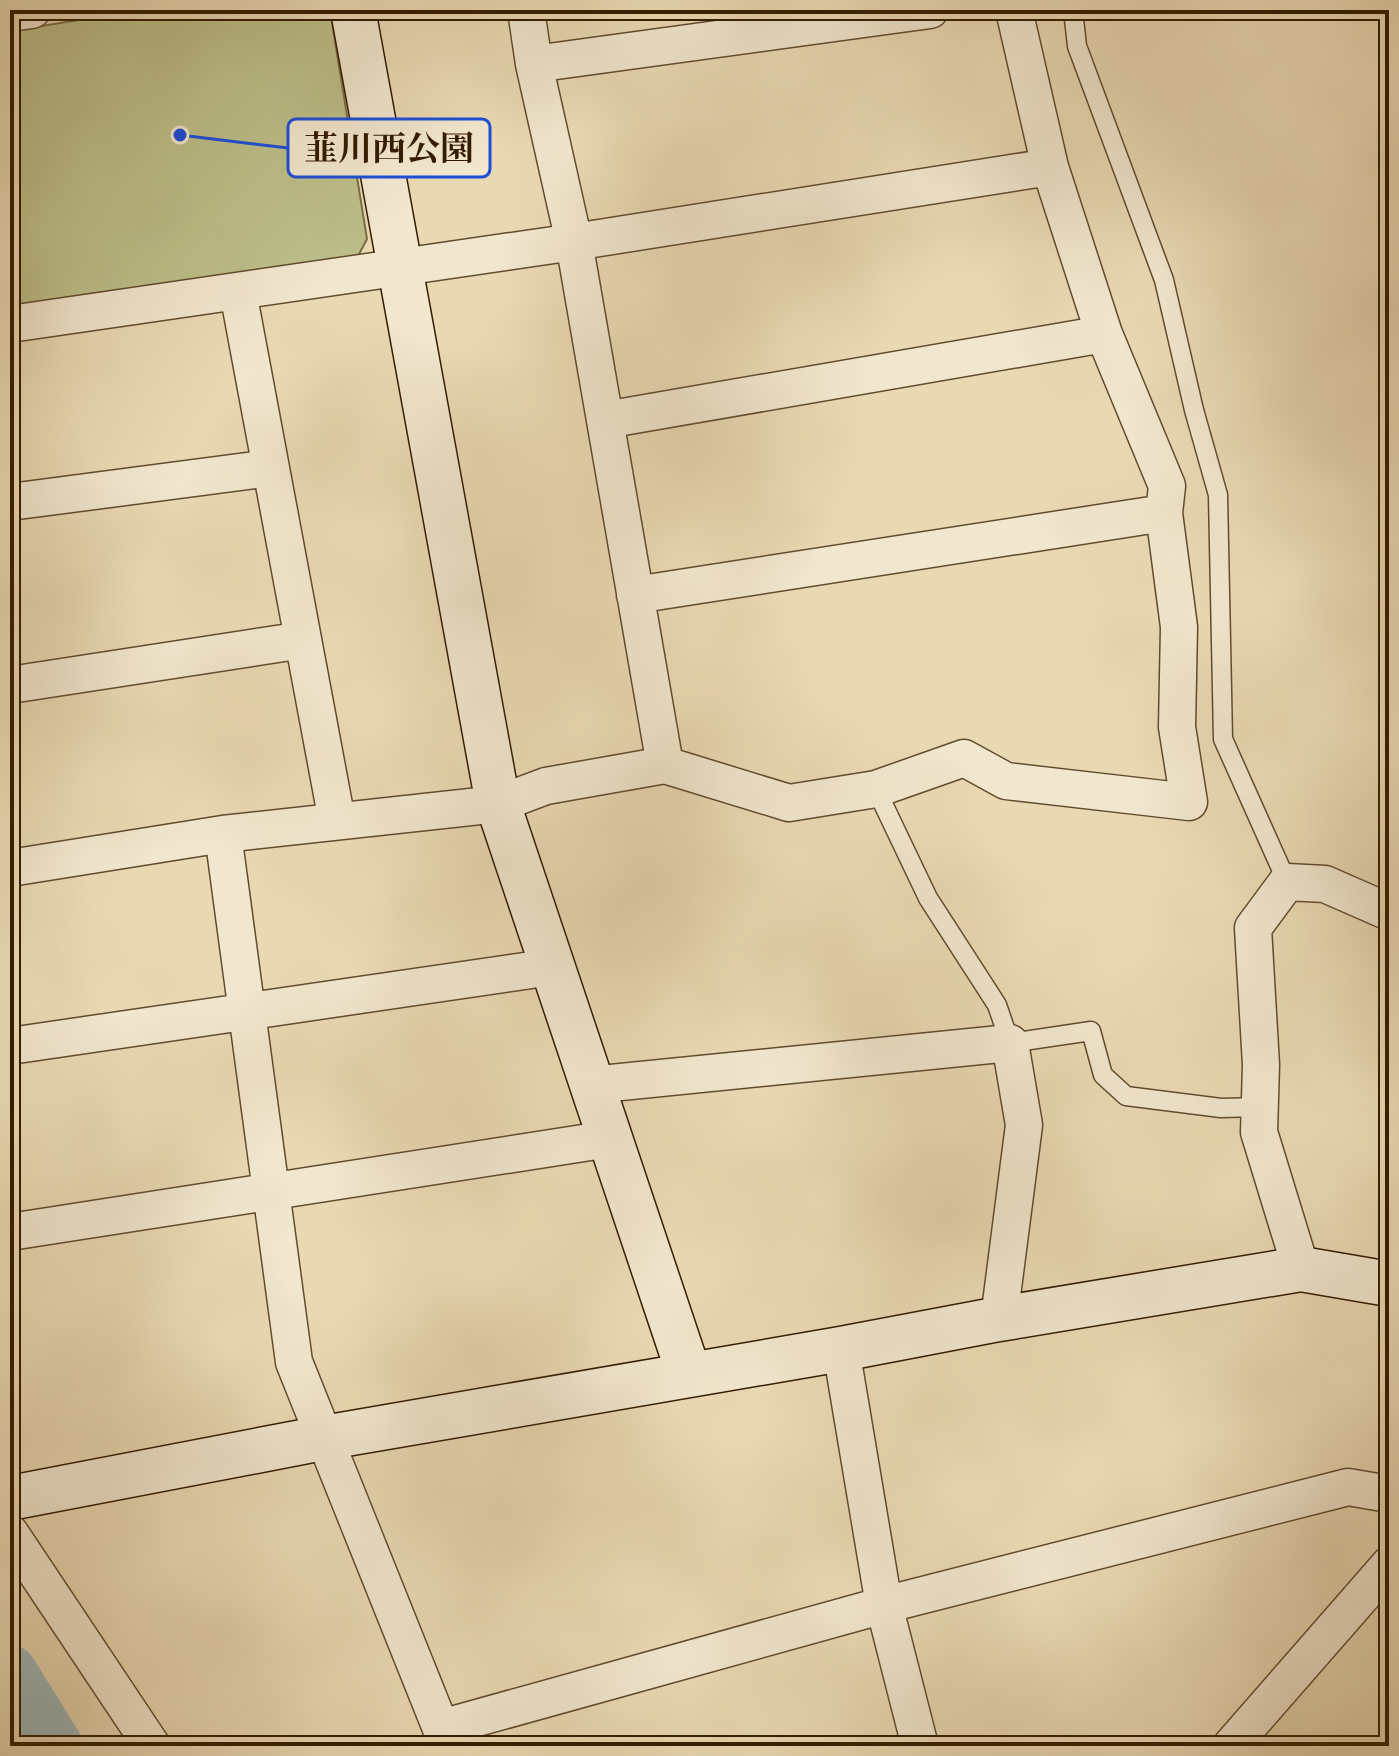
<svg xmlns="http://www.w3.org/2000/svg" width="1399" height="1756" viewBox="0 0 1399 1756" font-family="'IM FELL Great Primer','Noto Serif JP',serif">
  <rect width="100%" height="100%" fill="#e9d9b3"/>
  <filter id="stains"><feTurbulence type="fractalNoise" baseFrequency=".0025" numOctaves="4"/><feColorMatrix values="0 0 0 0 .2 0 0 0 0 .09 0 0 0 0 .02 0 0 0 .5 -.17"/></filter>
  <radialGradient id="worn" r=".72"><stop offset=".6" stop-color="#630" stop-opacity="0"/><stop offset="1" stop-color="#630" stop-opacity=".3"/></radialGradient>
  <path fill="#bcbe89" stroke="#786d44" stroke-width="2" d="M141,10H330L367,239L358,256L10,306V31Z"/>
  <g fill="none" stroke-linecap="round" stroke-linejoin="round">
    <path stroke="#9eb7b9" stroke-width="54" d="M10,1672L56,1746"/>
    <defs>
      <path id="lane" d="M1073,10L1077,46L1164,280L1194,410L1218,495L1223,739L1287,882
        M876,789L928,898L997,1005L1010,1043L1091,1031L1103,1075L1126,1096L1221,1108L1260,1107"/>
      <path id="street" d="M526,10L534,64L574,242L665,765
        M10,13L32,10
        M534,64L930,10
        M238,292L337,821
        M10,324L574,242L1050,167
        M605,420L1104,334
        M10,502L271,468
        M635,595L1164,513
        M10,685L303,640
        M223,834L294,1362L448,1746
        M10,868L223,834L498,804L546,786L665,765L789,803L876,789L964,758L1006,781L1189,802L1177,727L1179,627L1164,513L1167,486L1104,334L1050,167L1014,10
        M10,1046L552,967
        M591,1085L1010,1043L1024,1125L999,1319
        M10,1232L609,1139
        M1301,1269L1259,1132L1261,1065L1253,928L1287,882L1325,884L1389,912
        M841,1349L884,1605L920,1746
        M10,1533L152,1746
        M441,1728L884,1605L1348,1487L1389,1494
        M1231,1746L1389,1565"/>
      <path id="secondary" d="M353,10L498,804L689,1374
        M10,1498L323,1438L841,1349L999,1319L1301,1269L1389,1284"/>
    </defs>
    <use href="#lane" stroke="#604b2d" stroke-width="21"/>
    <use href="#street" stroke="#604b2d" stroke-width="39"/>
    <use href="#secondary" stroke="#331c00" stroke-width="47"/>
    <path stroke="#331c00" stroke-width="5" stroke-dasharray="2 4" stroke-linecap="butt" d="M10,1730L19,1746"/>
    <use href="#lane" stroke="#f1e6ce" stroke-width="18"/>
    <use href="#street" stroke="#f1e6ce" stroke-width="36"/>
    <use href="#secondary" stroke="#f1e6ce" stroke-width="44"/>
  </g>
  <path fill="none" stroke="#1d4ed8" stroke-width="3" d="M180 135L288 148"/>
  <circle fill="#1d4ed8" stroke="#f1e6ce" stroke-width="3" cx="180" cy="135" r="8"/>
  <rect fill="#f1e6ce" stroke="#1d4ed8" stroke-width="3" x="288" y="119" width="202" height="58" rx="8"/>
  <g font-size="34" text-anchor="middle" font-weight="bold" fill="#331c00">
    <text x="389" y="160">韮川西公園</text>
  </g>
  <rect width="1399" height="1756" fill="none" stroke="#e9d9b3" stroke-width="40"/>
  <rect x="12" y="12" width="1375" height="1732" fill="none" stroke="#331c00" stroke-width="4"/>
  <rect x="20" y="20" width="1359" height="1716" fill="none" stroke="#331c00" stroke-width="2"/>
  <rect width="100%" height="100%" filter="url(#stains)"/>
  <rect width="100%" height="100%" fill="url(#worn)"/>
</svg>
